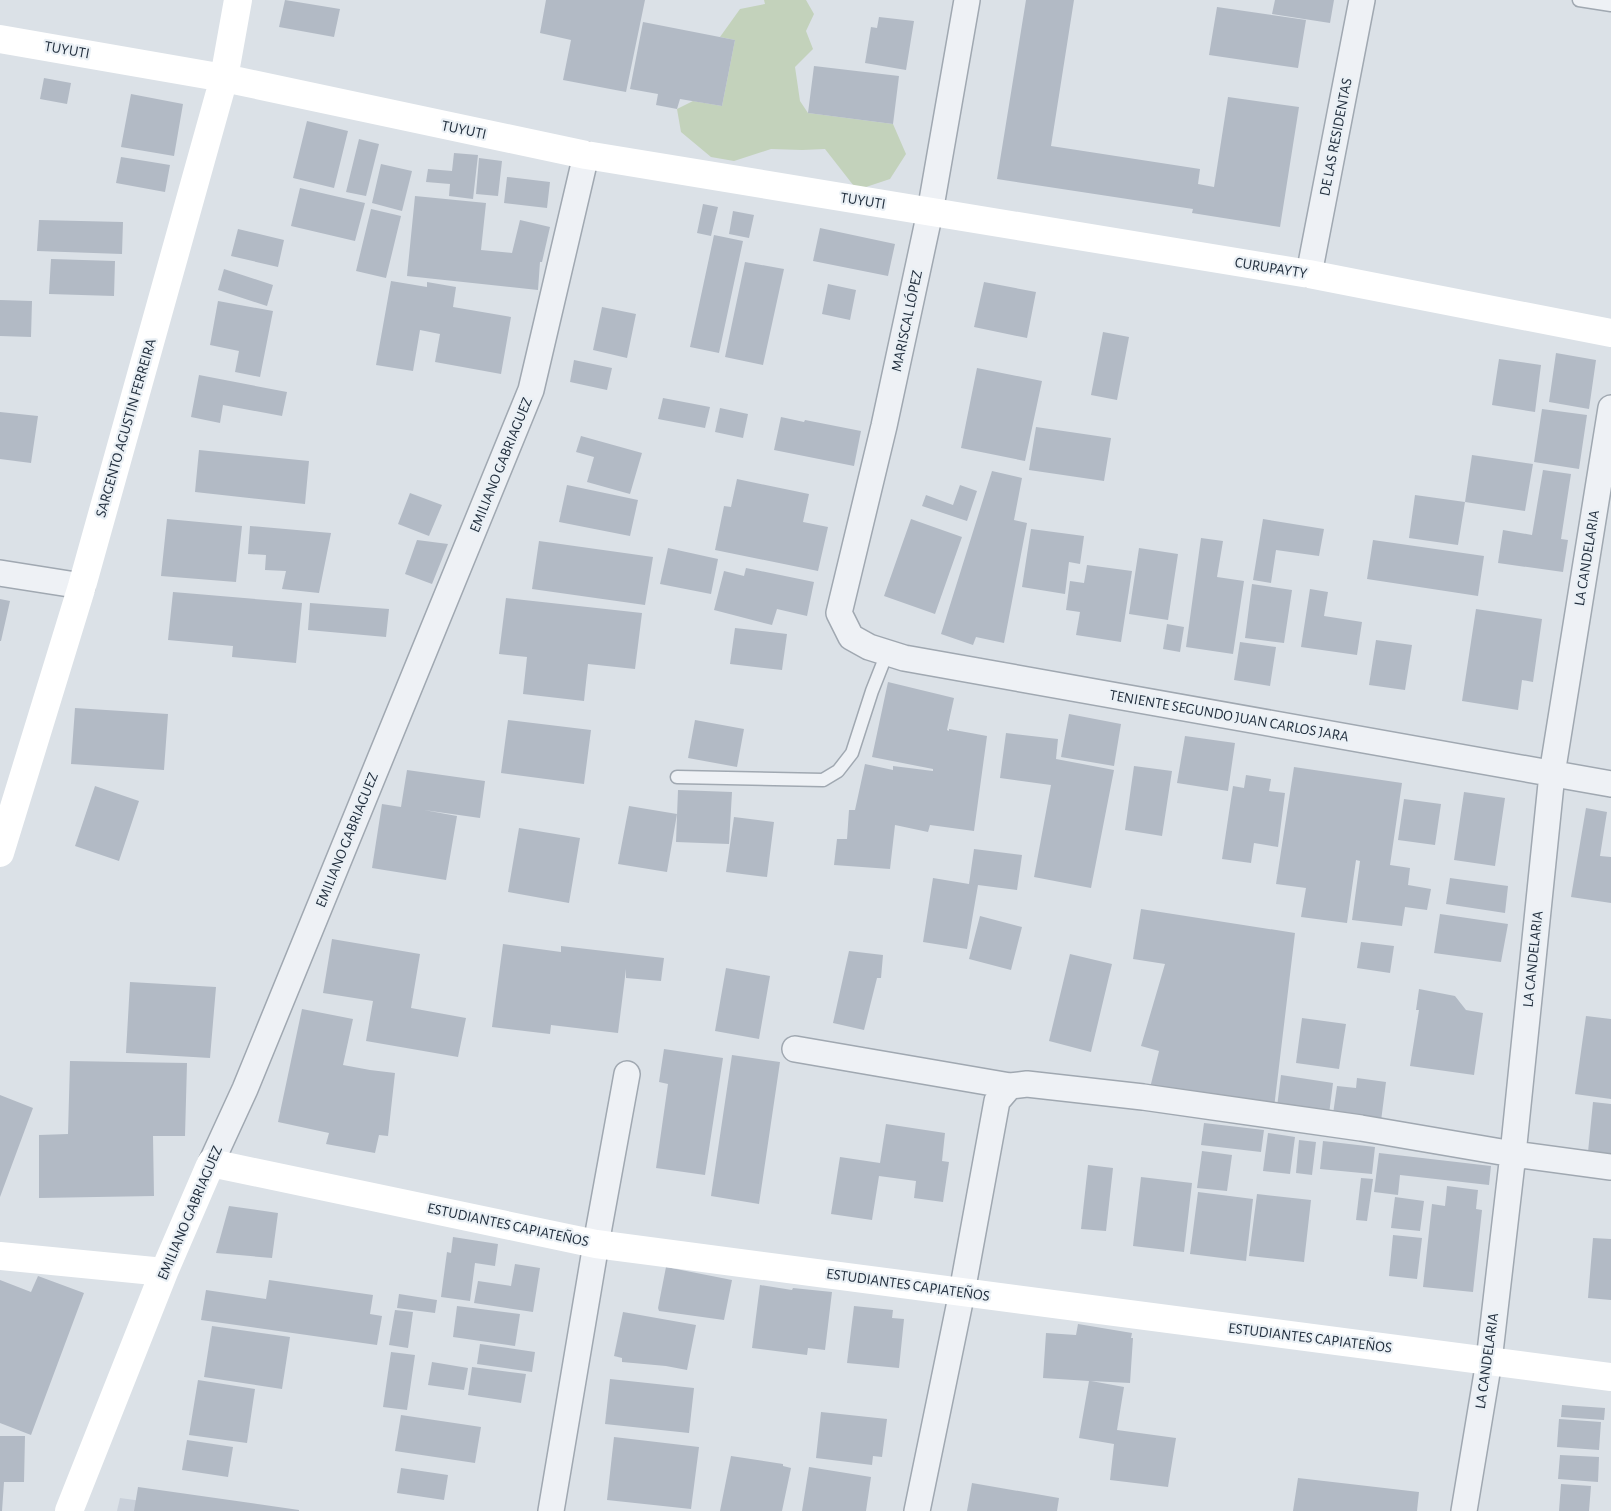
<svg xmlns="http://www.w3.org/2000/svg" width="1611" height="1511" viewBox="0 0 1611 1511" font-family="'Alegreya Sans',sans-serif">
  <rect width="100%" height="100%" fill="#dbe1e7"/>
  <path fill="#c9d0da" d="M120,1498L215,1511H117Z"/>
  <path fill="#c3d2bb" d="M764,0H806L814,14L806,31L813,49L795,67L800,101L808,113L893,124L906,154L890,179L857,190L825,149L802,150L771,149L734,161L711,157L681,132L677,109L693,101L722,106L735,40L720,37L740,9L765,4Z"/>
  <path fill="#b2bac5" d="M285,0L340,9L334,37L279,27Z
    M546,0H645L626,92L563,80L571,40L540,33Z
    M1026,0H1074L1051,146L1200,169L1198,184L1214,187L1228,97L1299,107L1280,227L1192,213L1193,209L997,179Z
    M1275,0H1334L1330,23L1272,14Z
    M1217,7L1306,20L1298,68L1209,55Z
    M879,17L914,21L906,70L865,63L871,27L877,28Z
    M643,22L735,40L722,106L680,99L677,109L656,105L658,94L630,89Z
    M814,66L899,76L893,124L808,113Z
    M44,78L71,83L67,104L40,99Z
    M131,94L183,104L174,156L121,147Z
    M307,121L348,131L334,188L293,178Z
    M359,139L379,144L366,196L346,192Z
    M454,153L478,155L473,199L449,196L450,184L426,182L428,169L452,171Z
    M121,157L170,165L165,192L116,183Z
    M479,158L502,161L498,196L476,194Z
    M381,164L412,171L402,211L372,203Z
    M507,177L550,182L547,208L504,203Z
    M300,188L365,203L355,241L291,226Z
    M415,196L486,203L481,250L512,253L520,220L550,227L542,262H540L538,290L407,276Z
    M703,204L718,207L711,236L697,233Z
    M371,209L401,216L386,278L356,271Z
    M733,211L754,215L749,238L729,234Z
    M39,220L123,222L122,254L37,251Z
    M820,228L895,244L888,276L813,261Z
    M238,229L284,240L278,267L231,256Z
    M714,235L743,241L719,353L690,347Z
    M51,259L115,261L114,296L49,294Z
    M745,262L784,269L763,365L725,357Z
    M224,269L273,285L267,306L218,290Z
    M391,281L427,287V282L456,287L453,307L511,317L501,374L435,362L440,334L420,330L413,371L376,365Z
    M984,282L1036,292L1027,338L974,327Z
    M828,284L856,290L850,320L822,314Z
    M0,300L32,301L31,337L0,336Z
    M218,301L273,311L260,377L235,372L239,351L210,345Z
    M602,307L636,314L627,358L593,350Z
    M1103,332L1129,337L1117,400L1091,395Z
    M1556,353L1596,360L1589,409L1549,402Z
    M1499,359L1541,365L1535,412L1492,405Z
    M574,360L612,368L607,390L570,382Z
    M977,368L1042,381L1025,461L961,448Z
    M199,375L287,392L282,416L223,405L220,423L191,417Z
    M663,398L710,407L705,428L658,419Z
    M720,408L748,414L743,438L715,432Z
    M1542,409L1587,415L1579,469L1534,462Z
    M0,412L38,416L31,463L0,459Z
    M781,417L804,422L805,420L861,431L854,466L774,450Z
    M1036,427L1111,438L1104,481L1029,470Z
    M581,436L642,453L630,494L587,482L594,457L576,452Z
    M199,450L309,461L305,504L195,492Z
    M1472,455L1533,464L1525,511L1465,502Z
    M1543,470L1571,474L1561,539L1568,540L1563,572L1498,563L1503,530L1532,535Z
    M992,471L1022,478L1014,520L1027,523L1004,643L976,637L973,645L941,634Z
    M737,479L809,494L803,522L828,527L818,571L715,550L724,506L731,507Z
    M567,485L638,500L630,536L559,522Z
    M960,485L977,491L967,521L922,506L926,495L953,505Z
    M410,493L442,505L429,536L398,524Z
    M1415,495L1465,502L1458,545L1409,538Z
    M167,519L242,526L236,582L161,576Z
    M911,519L962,537L935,614L884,596Z
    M1263,519L1324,529L1319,556L1276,550L1271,583L1253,580Z
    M250,526L331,533L319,593L282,589L286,571L265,570L266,555L248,554Z
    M1031,529L1084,536L1080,564L1069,562L1065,594L1022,587Z
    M1201,538L1223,541L1217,577L1244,581L1233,654L1186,647Z
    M417,540L448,544L432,584L405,574Z
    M1373,540L1484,556L1478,596L1367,579Z
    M539,541L653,557L645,605L532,589Z
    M668,548L718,559L711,594L660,584Z
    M1139,548L1178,554L1168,620L1129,614Z
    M1087,565L1132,571L1121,642L1076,635L1080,612L1066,610L1070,581L1084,583Z
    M746,568L814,582L807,616L777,609L772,625L714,610L724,571L744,576Z
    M1252,584L1292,590L1284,643L1245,638Z
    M1310,589L1328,592L1324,616L1362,622L1357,655L1301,647Z
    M173,592L302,603L296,663L232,657L233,646L168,640Z
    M506,598L642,613L635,669L588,664L584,701L523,694L527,657L499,654Z
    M0,599L10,601L1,641H0Z
    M310,603L389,609L386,637L308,630Z
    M1476,609L1542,619L1533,682L1522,680L1518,710L1462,701Z
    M1167,624L1184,627L1180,652L1163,649Z
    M735,628L787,634L782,670L730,664Z
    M1376,640L1412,645L1405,690L1369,685Z
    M1240,642L1276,647L1270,686L1234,680Z
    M888,682L954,698L947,730L949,731V729L987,736L974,831L930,825L928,832L895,825L890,869L834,865L837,839H847L849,810H855L865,764L893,770V766L933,771V769L872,757Z
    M75,708L168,714L164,770L71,764Z
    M1069,714L1121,724L1114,766L1061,757Z
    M508,720L591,730L584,784L501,773Z
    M695,720L744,729L737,767L688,758Z
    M1006,733L1058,739L1056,759L1114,770L1091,888L1034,877L1051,785L1000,778Z
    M1185,736L1235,743L1228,791L1177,783Z
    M1134,766L1172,771L1162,836L1125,830Z
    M1294,767L1402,783L1390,865L1410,868L1408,885L1431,889L1427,910L1405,907L1402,926L1352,920L1360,861L1356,860L1347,923L1301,917L1306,888L1276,884Z
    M407,770L485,781L480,818L424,810L457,816L446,880L372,868L382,804L401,807Z
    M1246,775L1271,779L1269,791L1285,793L1278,847L1254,843L1251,863L1222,859L1233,786L1244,788Z
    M95,786L139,801L119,861L75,846Z
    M678,790L732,792L729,844L676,842Z
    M1464,792L1505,798L1495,866L1454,860Z
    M1404,799L1441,804L1435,845L1398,840Z
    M629,806L677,814L667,872L618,864Z
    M1586,808L1607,812L1600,856L1611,857V903L1571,897Z
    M734,817L774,822L767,877L726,872Z
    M519,828L580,838L569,903L508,892Z
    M974,849L1022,855L1017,890L978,885L967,949L923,942L933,878L969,884Z
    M1450,878L1508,886L1505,913L1446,904Z
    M1141,909L1295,933L1274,1108L1150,1088L1159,1051L1141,1046L1165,964L1133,959Z
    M1440,914L1508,924L1501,962L1434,953Z
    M980,916L1022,927L1011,970L969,959Z
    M332,939L420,954L411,1008L466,1018L458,1057L366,1041L373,1001L323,993Z
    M1361,942L1394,946L1390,973L1357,968Z
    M503,944L561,952V946L664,958L661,981L626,978V969L618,1033L551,1025L550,1034L492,1027Z
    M849,951L883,955L881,978H877L864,1030L833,1023Z
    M1070,954L1112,964L1091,1052L1049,1041Z
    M726,968L770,976L759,1039L715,1031Z
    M130,982L216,987L210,1058L126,1053Z
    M1419,989L1455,996L1466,1010L1483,1013L1474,1075L1410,1066L1419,1010H1416Z
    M302,1009L353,1019L343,1065L370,1070L395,1073L388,1136L379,1135L375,1153L326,1144L329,1133L278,1122Z
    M1586,1016L1611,1019V1099L1575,1094Z
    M1302,1018L1346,1024L1339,1069L1296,1063Z
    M664,1049L723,1058L705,1175L656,1168L668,1084L659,1082Z
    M732,1055L780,1062L759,1204L711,1196Z
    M70,1061L187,1063L185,1136H153L154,1196L39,1198V1135L68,1134Z
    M1281,1075L1333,1083L1329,1114L1277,1107Z
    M1357,1078L1386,1082L1381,1121L1333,1114L1337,1086L1356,1088Z
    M0,1095L33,1108L0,1197Z
    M1593,1102L1611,1104V1164L1587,1162Z
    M1204,1123L1264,1130L1261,1152L1201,1145Z
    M886,1124L945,1133L942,1161L949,1162L943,1202L914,1198L916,1181L879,1176L872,1220L831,1214L840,1157L880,1163Z
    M1268,1133L1295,1137L1290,1174L1263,1171Z
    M1299,1140L1316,1142L1312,1175L1296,1173Z
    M1323,1141L1375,1147L1372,1174L1320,1169Z
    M1202,1151L1232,1155L1227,1191L1197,1188Z
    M1379,1153L1491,1166L1489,1185L1400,1175L1398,1195L1374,1192Z
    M1088,1165L1113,1168L1106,1231L1081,1229Z
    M1141,1177L1192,1183L1184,1252L1133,1246Z
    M1361,1178L1373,1179L1367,1221L1356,1220Z
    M1447,1186L1478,1190L1476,1209L1482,1210L1473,1292L1423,1287L1432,1204L1445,1206Z
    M1198,1192L1253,1199L1246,1261L1190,1254Z
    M1257,1194L1311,1200L1304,1262L1249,1256Z
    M1395,1197L1424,1201L1420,1231L1391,1228Z
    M229,1206L278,1213L272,1258L216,1253Z
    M1393,1235L1422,1238L1417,1279L1389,1276Z
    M453,1237L498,1244L495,1266L475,1263L470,1301L441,1297L447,1252L451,1253Z
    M1593,1238L1611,1239V1300L1588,1298Z
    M515,1264L540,1268L533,1312L474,1303L478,1281L511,1286Z
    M666,1267L732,1280L724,1320L659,1311L658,1308Z
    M38,1276L84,1293L31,1435L0,1423V1280L31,1292Z
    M269,1280L373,1295L370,1314L382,1316L377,1345L201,1320L206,1290L266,1299Z
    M760,1285L792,1290L793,1288L832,1292L825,1350L808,1348L807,1355L752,1348Z
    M399,1294L437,1300L435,1313L397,1308Z
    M457,1306L520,1314L515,1346L453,1337Z
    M854,1306L893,1310L892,1318L904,1319L899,1368L847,1363Z
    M395,1310L413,1312L408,1348L389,1345Z
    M623,1312L696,1325L687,1370L666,1366L622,1362V1358L614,1356Z
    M1078,1324L1132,1333L1131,1338H1133L1130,1383L1091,1381L1124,1387L1117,1430L1176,1438L1168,1487L1110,1480L1114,1444L1079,1438L1089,1381L1043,1378L1046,1333L1076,1335Z
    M212,1326L290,1337L282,1389L204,1377Z
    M480,1344L535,1352L532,1372L477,1364Z
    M391,1352L415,1355L407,1410L383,1407Z
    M432,1362L468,1368L464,1390L428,1385Z
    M472,1367L526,1374L521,1403L468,1395Z
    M610,1379L694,1388L689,1433L605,1424Z
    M198,1380L255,1389L247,1443L189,1435Z
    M1562,1405L1605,1408L1604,1420L1561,1417Z
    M821,1412L887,1419L882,1457L873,1456L872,1465L816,1458Z
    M401,1415L481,1427L475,1463L395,1451Z
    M1559,1419L1601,1422L1599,1450L1557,1447Z
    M0,1436H25L24,1482H4L2,1511H0Z
    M614,1437L699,1447L691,1509L607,1500Z
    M187,1440L233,1447L228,1477L182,1470Z
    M1560,1455L1599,1457L1598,1482L1558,1479Z
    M731,1456L783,1464V1466L791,1468L782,1511H720Z
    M809,1467L871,1477L866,1511H802Z
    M401,1468L448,1475L444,1500L397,1493Z
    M1298,1478L1419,1492L1417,1511H1293Z
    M972,1483L1059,1498L1057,1511H967Z
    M1561,1484L1591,1486L1589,1511H1559Z
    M138,1487L299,1510V1511H134Z"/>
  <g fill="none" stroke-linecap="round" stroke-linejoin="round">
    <defs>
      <path id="lane" d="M1579,0L1611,5
        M677,777L823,780L838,771L852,753L872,691L887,653"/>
      <path id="street" d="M967,0L930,212L884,426L839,613L851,637L869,647L904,658L1611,784
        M1309,274L1362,0
        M0,573L82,586
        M795,1049L1010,1086
        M211,1163L245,1089L531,390L586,155
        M551,1511L596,1244L627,1074
        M917,1511L962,1292L997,1101L1010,1086L1027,1084L1143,1097L1361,1128L1513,1154L1611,1167
        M1464,1511L1489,1361L1513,1154L1552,774L1611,408"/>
    </defs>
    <use href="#lane" stroke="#a0a8b1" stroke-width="15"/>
    <use href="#street" stroke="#a0a8b1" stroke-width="28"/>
    <use href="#lane" stroke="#eef1f5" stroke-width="12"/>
    <use href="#street" stroke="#eef1f5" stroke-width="25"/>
    <path stroke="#fff" stroke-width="28" d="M0,39L224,78L586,155L1309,274L1611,333
      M0,853L82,586L215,110L224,78L238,0
      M0,1256L164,1272
      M69,1511L164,1272L211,1163L596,1244L1611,1377"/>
  </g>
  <g text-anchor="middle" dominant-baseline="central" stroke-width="4.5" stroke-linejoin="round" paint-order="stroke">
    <g font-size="15" fill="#23303f" stroke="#eaf0f5">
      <text transform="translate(67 50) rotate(10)">TUYUTI</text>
      <text transform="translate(464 130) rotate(12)">TUYUTI</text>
      <text transform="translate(1336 137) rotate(-79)">DE LAS RESIDENTAS</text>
      <text transform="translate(863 201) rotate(9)">TUYUTI</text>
      <text transform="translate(1271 268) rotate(9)">CURUPAYTY</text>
      <text transform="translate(907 321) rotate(-78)">MARISCAL LÓPEZ</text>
      <text transform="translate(126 428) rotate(-74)">SARGENTO AGUSTIN FERREIRA</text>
      <text transform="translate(501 465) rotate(-68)">EMILIANO GABRIAGUEZ</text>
      <text transform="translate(1587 558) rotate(-81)">LA CANDELARIA</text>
      <text transform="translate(1229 716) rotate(10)">TENIENTE SEGUNDO JUAN CARLOS JARA</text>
      <text transform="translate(347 840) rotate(-68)">EMILIANO GABRIAGUEZ</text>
      <text transform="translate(1533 959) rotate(-84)">LA CANDELARIA</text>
      <text transform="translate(190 1213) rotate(-67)">EMILIANO GABRIAGUEZ</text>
      <text transform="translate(508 1225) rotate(12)">ESTUDIANTES CAPIATEÑOS</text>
      <text transform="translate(908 1285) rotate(8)">ESTUDIANTES CAPIATEÑOS</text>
      <text transform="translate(1310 1338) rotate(7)">ESTUDIANTES CAPIATEÑOS</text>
      <text transform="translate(1487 1361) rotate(-82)">LA CANDELARIA</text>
    </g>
  </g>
</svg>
